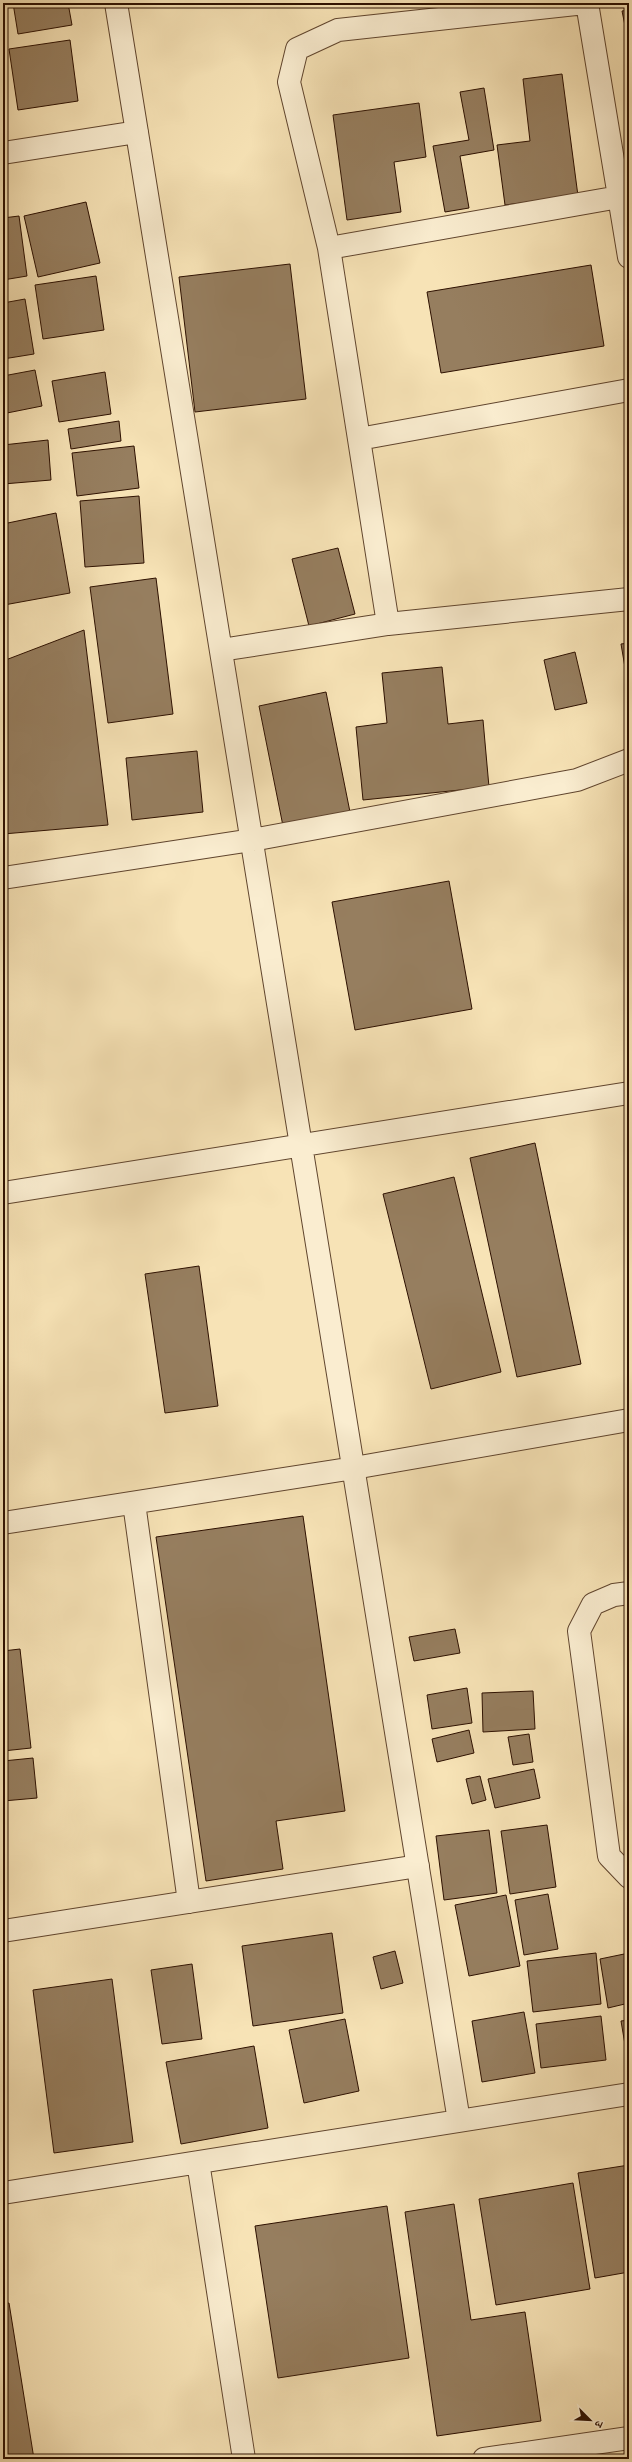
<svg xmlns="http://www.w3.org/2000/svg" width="632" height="2462" viewBox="0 0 632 2462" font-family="Vollkorn,'Noto Serif Devanagari',serif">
  <rect width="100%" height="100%" fill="#f7e3b6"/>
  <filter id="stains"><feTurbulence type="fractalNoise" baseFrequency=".005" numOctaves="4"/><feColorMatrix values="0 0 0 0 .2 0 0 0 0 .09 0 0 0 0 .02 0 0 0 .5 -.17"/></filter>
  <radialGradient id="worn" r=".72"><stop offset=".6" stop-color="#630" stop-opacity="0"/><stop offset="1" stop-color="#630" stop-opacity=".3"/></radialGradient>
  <path fill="#967e5f" stroke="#2d1000" d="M13,3H68L72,25L18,34Z
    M629,10V45L622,11Z
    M70,40L78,101L18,110L9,49Z
    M562,74L578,196L505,205L497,145L530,141L523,79Z
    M484,88L494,150L460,156L469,208L445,212L433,146L469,140L460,92Z
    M419,103L426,157L394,162L401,212L347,220L333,115Z
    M86,202L100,263L38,277L24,216Z
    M19,216L27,276L3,280V218Z
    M290,264L306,399L195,412L179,277Z
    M591,265L604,346L441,373L427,292Z
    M96,276L104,330L43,339L35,285Z
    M25,299L34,354L3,359V303Z
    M35,370L42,406L7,413L3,395V376Z
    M105,372L111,414L59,422L52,381Z
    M119,421L121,441L71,449L68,429Z
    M48,440L51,480L3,484V445Z
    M134,446L139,488L77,496L72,453Z
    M139,496L144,563L85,567L80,501Z
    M56,513L70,593L4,605L3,524Z
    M338,548L355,614L309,626L292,559Z
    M156,578L173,714L108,723L90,587Z
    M84,630L108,825L3,834V661Z
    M629,643V691L621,644Z
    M575,652L587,703L555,710L544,660Z
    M442,667L448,724L483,720L489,787L363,800L356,727L387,723L382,673Z
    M326,692L351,817L284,831L259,706Z
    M197,751L203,812L132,820L126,758Z
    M449,881L472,1009L355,1030L332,902Z
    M535,1143L581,1364L517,1377L470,1158Z
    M454,1177L501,1372L431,1389L383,1194Z
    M199,1266L218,1406L165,1413L145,1274Z
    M303,1516L345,1811L276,1821L283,1869L206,1881L156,1537Z
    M455,1629L460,1653L414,1661L409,1637Z
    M20,1649L31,1748L3,1751V1651Z
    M467,1688L472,1723L432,1729L427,1695Z
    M533,1691L535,1729L483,1732L482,1693Z
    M469,1730L474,1753L437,1762L432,1739Z
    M529,1734L533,1762L513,1765L508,1737Z
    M33,1758L37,1798L3,1801V1761Z
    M534,1769L540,1798L495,1808L488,1779Z
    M480,1776L486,1800L472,1804L466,1779Z
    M547,1825L556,1887L510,1894L501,1831Z
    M489,1830L497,1893L444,1900L436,1836Z
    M548,1894L558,1949L524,1955L515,1900Z
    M506,1895L520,1966L469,1976L455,1905Z
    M332,1933L343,2013L253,2026L242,1946Z
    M395,1951L403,1983L381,1989L373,1957Z
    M596,1953L601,2004L533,2012L527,1961Z
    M629,1953V2003L608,2008L600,1959Z
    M192,1964L202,2039L162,2044L151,1970Z
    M112,1979L133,2142L54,2153L33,1990Z
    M524,2012L535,2073L482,2082L472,2021Z
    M601,2016L606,2060L541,2068L536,2024Z
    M345,2019L359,2091L304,2103L289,2030Z
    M629,2020V2068L621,2021Z
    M254,2046L268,2128L181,2144L166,2062Z
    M629,2165V2272L595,2278L578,2173Z
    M573,2183L590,2289L496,2305L479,2199Z
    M454,2204L471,2320L525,2312L541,2421L437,2436L405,2212Z
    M387,2206L409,2358L278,2378L255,2226Z
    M9,2303L34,2459H3V2304Z"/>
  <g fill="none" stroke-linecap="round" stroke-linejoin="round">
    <defs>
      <path id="street" d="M116,3L459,2121
        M587,3L629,257
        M3,153L137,132
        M329,248L619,197
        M359,439L629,390
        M388,624L329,248L289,82L297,49L338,30L585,3
        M221,650L388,624L629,599
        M3,878L252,840L577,780L629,760
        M3,1193L629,1093
        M134,1503L189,1902
        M3,1523L354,1468L629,1420
        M629,1593L614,1595L593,1604L579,1631L609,1856L629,1877
        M3,1931L418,1866
        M198,2162L244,2459
        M3,2193L629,2094
        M484,2459L629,2438"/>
    </defs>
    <use href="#street" stroke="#60452e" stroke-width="24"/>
    <use href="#street" stroke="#faedd0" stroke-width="22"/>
  </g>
  <rect width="632" height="2462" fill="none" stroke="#f7e3b6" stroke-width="16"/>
  <rect x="4" y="4" width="624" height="2454" fill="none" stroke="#2d1000" stroke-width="2"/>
  <rect x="8" y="8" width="616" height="2446" fill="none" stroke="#2d1000"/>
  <g transform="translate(590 2420) rotate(114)" stroke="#faedd0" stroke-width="3" paint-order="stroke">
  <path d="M0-3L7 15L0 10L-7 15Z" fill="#2d1000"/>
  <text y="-6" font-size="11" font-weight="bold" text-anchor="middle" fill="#2d1000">उ</text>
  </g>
  <rect width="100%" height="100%" filter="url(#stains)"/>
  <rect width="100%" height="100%" fill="url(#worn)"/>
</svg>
